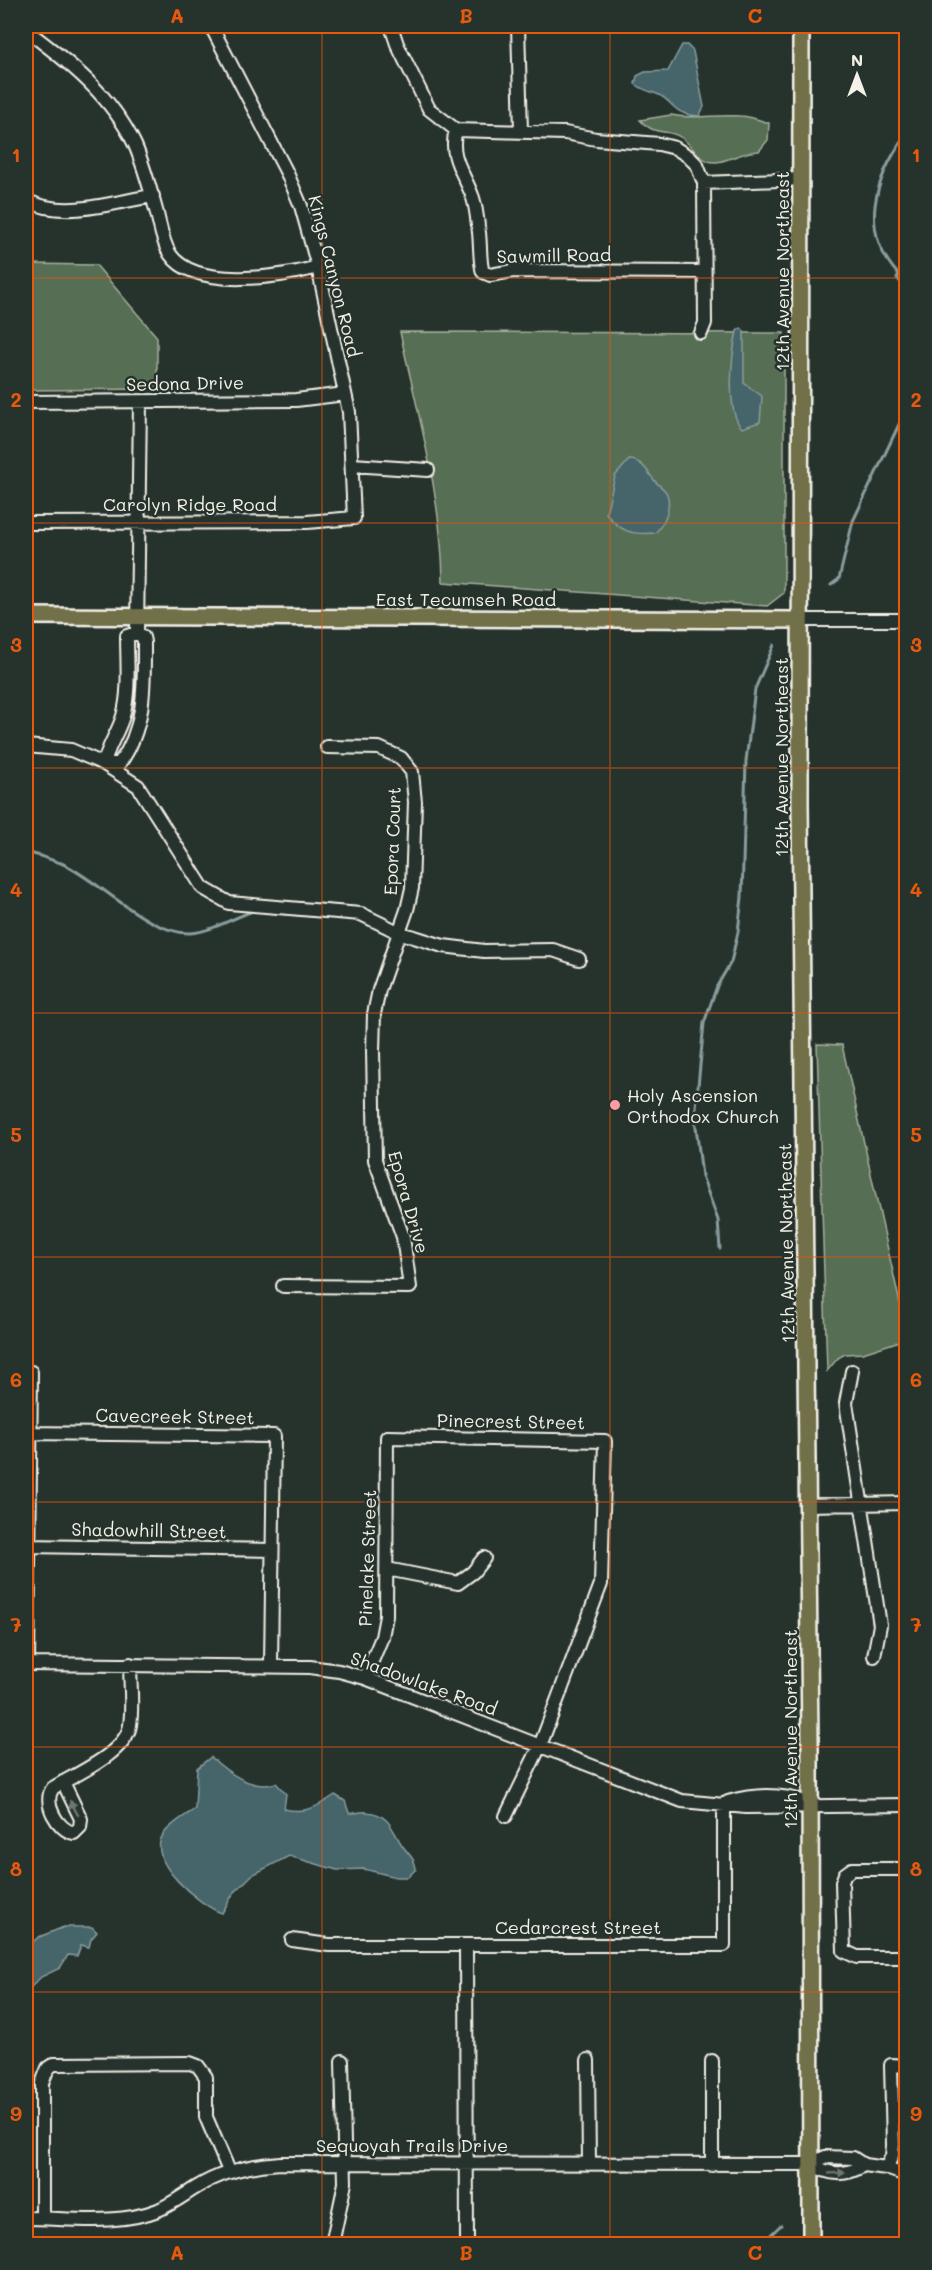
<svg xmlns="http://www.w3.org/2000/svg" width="932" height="2270" viewBox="0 0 932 2270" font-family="Mali,sans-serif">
  <rect width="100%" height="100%" fill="#26332d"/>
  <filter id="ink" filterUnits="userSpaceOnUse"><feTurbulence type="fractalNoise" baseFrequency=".0167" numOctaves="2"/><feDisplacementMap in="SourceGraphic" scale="12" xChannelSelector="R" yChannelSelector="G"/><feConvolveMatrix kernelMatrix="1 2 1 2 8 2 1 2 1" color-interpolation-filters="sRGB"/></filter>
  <g filter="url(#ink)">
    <path fill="#576e52" stroke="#a6b09d" stroke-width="1.5" d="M671,115C695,120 716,114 740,116C749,116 759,120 769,123L768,140L759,151C743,151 724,163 715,162C699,162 693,146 682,138C666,127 657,138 640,120Z
      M26,264L96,265L157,337V389L26,390Z
      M400,332L784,333V593L767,606L443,582C442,498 418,414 400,332Z
      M817,1044L842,1045L906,1330V1339L863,1353L845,1354L838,1358L827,1371Z"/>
    <path fill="#44656b" stroke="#8a9d9d" stroke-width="1.5" d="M682,45H687L693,51L704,107L699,116C672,115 674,101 657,94C648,91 643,90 635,84L637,76L645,72L668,71Z
      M741,328L744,331V383L762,396L760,422L742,428C725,411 732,353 737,331Z
      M629,460C642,460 647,471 654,480C658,485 665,489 667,494C672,507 664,524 655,533C632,535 620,532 606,513L615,476Z
      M211,1757C227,1772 253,1791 276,1783L286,1794L284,1809C306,1814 317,1807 335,1795L345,1801L349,1813C355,1814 361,1811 367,1812C390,1814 392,1830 402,1845C408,1854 415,1858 416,1869L408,1877H396L364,1869L337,1870L289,1856L252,1875L233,1894L222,1913C201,1906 145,1861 163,1835C170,1824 185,1816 195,1809L197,1768Z
      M64,1927H92L97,1932L91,1939L89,1947L81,1945L77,1956L68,1955L60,1968L41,1977L26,1992V1947L39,1937Z"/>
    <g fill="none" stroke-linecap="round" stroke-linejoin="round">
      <path stroke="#8a9d9d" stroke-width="3" d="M906,135C874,179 858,231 899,275L897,278L904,286L906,295
        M899,275L906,276
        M831,585L839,579L853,521L904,414L906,392
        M26,852C38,855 49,859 61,863C98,879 148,935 191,933C214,931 234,917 256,910
        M720,1249L718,1220L702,1176L695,1118L704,1023L717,986L731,962L738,932L742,897L746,761L755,689L774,645
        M761,2244L781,2225"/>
      <defs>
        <path id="minor" d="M391,26L397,44L429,109L456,130L565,133L596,139L659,144L675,148L688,156L697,165L704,183L705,323L701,333
          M518,26L521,131
          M26,30C69,62 111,95 135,145C144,166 150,188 156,210C160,224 162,242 170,254C195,291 281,277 318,267
          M456,130C448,157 465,174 473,198C476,207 477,217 478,226C481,239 479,263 483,272L490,275L513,271L703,272
          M704,183L802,179
          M26,200C64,220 112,202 153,196
          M26,402L296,400L345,394
          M352,465L428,470
          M26,523L307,522L354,518L349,412L318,267L301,206L287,173L211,26
          M800,620H906
          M137,633L143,637L144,642C144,685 146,728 119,764H104C107,747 118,733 123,716C130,691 127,662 127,636Z
          M137,633L140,402
          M26,746L71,750L104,764L138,786L203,888L229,903L361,914L398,932L443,946L484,951L553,950L579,959
          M283,1286L410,1287L403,1237L375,1160L373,1051L374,1014L379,990L407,910L412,888L415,802L412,772L401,758L379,748L327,747
          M852,1371L846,1403L880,1625L874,1656
          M26,1433L274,1436L271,1666
          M808,1505L906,1503
          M26,1546L272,1550
          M387,1569L458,1583L473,1572L484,1558
          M26,1664L310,1667L339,1671L365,1678L682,1801L746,1807L906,1805
          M28,1664L31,1372
          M365,1678L382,1637L386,1616L387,1437L605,1441L601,1584L540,1746L506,1816
          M63,1782L81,1819L80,1827L74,1833C57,1830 42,1801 53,1788C76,1774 126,1753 130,1725C133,1705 130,1683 130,1664
          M728,1802C755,1794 782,1794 808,1803
          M906,1869H852L845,1874L842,1882L844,1951L857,1957H906
          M292,1940L329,1945H724V1804
          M466,1945L467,2244
          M588,2060L589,2164
          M712,2061V2165
          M811,2164C829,2175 845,2177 864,2165
          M886,2168L892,2156L893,2145L891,2065L906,2066
          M26,2218C68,2218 117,2226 158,2210C172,2204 184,2195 197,2187C223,2171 250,2165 280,2163L789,2164H811L825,2157L853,2158L864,2165L886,2168L906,2175
          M42,2218V2083L48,2068L54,2064L190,2063L198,2066L206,2077V2117L229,2171
          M332,2244L345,2183L342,2061"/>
        <path id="major" d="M801,26L800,803L810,1741L811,2244
          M26,616L800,620"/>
      </defs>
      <use href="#minor" stroke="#f4f1e8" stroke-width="16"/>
      <use href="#major" stroke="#f4f1e8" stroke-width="20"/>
      <use href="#minor" stroke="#26332d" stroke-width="12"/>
      <use href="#major" stroke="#71704a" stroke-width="15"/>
    </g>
    <defs><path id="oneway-solid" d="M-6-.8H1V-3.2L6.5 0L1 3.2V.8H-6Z" transform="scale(1.5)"/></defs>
    <g fill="#6e766e">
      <use href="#oneway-solid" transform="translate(74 1808) rotate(-120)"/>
      <use href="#oneway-solid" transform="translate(837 2173) rotate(-3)"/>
    </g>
  </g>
  <path fill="none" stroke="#e8590c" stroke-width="1.5" stroke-opacity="0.55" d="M322,26V2244M610,26V2244M26,278H906M26,523H906M26,768H906M26,1013H906M26,1257H906M26,1502H906M26,1747H906M26,1992H906"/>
  <circle fill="#ff9aa2" stroke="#26332d" stroke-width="2" cx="615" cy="1105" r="6"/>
  <g text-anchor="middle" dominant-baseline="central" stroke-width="5" stroke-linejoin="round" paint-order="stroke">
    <g font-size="18" fill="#f4f1e8" stroke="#26332d">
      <text transform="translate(554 255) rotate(-1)">Sawmill Road</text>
      <text transform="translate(782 271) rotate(-90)">12th Avenue Northeast</text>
      <text transform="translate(335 276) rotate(76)">Kings Canyon Road</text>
      <text transform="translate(185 383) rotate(-1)">Sedona Drive</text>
      <text x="190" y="504">Carolyn Ridge Road</text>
      <text x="466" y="599">East Tecumseh Road</text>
      <text transform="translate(781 757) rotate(-90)">12th Avenue Northeast</text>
      <text transform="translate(392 841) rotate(-88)">Epora Court</text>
      <text transform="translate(409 1202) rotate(74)">Epora Drive</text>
      <text transform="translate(786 1243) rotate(-91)">12th Avenue Northeast</text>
      <text transform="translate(175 1416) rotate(1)">Cavecreek Street</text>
      <text transform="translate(511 1421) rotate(1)">Pinecrest Street</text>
      <text transform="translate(149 1530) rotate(1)">Shadowhill Street</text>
      <text transform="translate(367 1558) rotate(-88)">Pinelake Street</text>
      <text transform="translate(424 1683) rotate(20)">Shadowlake Road</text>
      <text transform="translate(790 1729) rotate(-90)">12th Avenue Northeast</text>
      <text x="578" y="1927">Cedarcrest Street</text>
      <text x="412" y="2145">Sequoyah Trails Drive</text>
    </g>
    <g font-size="18" fill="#f4f1e8" stroke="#26332d" text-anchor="start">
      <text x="627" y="1095">Holy Ascension<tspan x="627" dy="21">Orthodox Church</tspan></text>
    </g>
  </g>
  <rect width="932" height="2270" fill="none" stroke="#26332d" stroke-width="66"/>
  <g transform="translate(857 75)" stroke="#26332d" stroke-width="4.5" paint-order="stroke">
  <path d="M0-4.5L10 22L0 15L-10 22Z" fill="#f4f1e8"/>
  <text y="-9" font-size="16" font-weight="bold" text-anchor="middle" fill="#f4f1e8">N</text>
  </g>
  <rect x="33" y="33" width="866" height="2204" fill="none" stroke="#e8590c" stroke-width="2"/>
  <g font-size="20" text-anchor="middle" font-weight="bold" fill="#e8590c">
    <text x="177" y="23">A</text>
    <text x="466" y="23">B</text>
    <text x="755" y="23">C</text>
    <text x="16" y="162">1</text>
    <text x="916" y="162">1</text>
    <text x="16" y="407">2</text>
    <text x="916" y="407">2</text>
    <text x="16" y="652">3</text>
    <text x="916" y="652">3</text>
    <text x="16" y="897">4</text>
    <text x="916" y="897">4</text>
    <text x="16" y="1142">5</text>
    <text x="916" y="1142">5</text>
    <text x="16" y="1387">6</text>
    <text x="916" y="1387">6</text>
    <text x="16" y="1632">7</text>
    <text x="916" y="1632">7</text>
    <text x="16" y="1876">8</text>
    <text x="916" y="1876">8</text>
    <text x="16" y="2121">9</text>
    <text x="916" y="2121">9</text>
    <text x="177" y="2260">A</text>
    <text x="466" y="2260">B</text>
    <text x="755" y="2260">C</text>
  </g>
</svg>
